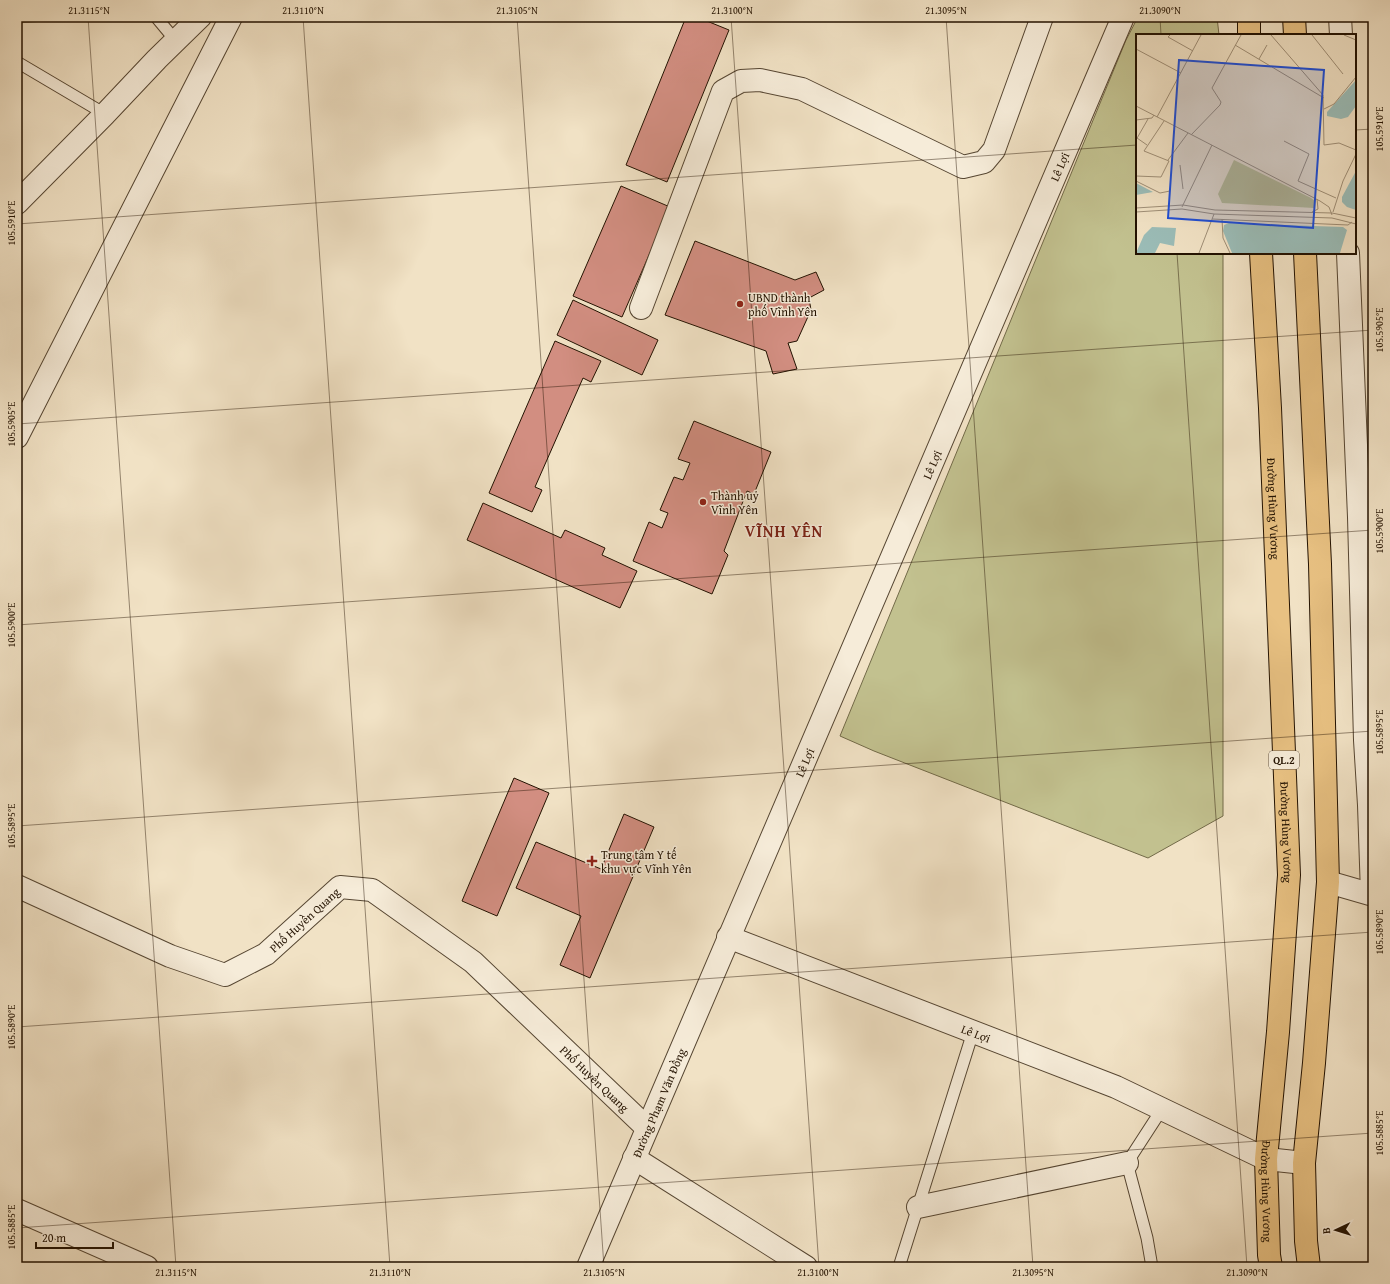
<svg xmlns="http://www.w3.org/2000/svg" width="1390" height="1284" viewBox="0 0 1390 1284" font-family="'Gentium Book Plus',serif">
  <rect width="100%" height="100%" fill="#f1e2c5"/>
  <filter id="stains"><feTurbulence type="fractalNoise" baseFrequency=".005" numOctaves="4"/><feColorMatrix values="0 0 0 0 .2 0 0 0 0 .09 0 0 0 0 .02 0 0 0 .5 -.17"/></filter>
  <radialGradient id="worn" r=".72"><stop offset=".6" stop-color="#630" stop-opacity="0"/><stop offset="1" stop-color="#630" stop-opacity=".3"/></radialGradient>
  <path fill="#c2c18f" stroke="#726a48" d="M1138,17H1217L1219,35H1137V253H1223V816L1148,858L874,751L840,736L1126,40Z"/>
  <path fill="#9bbdb8" stroke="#6b796f" d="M1371,17H1373V124Z"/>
  <path fill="#d28e81" stroke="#231201" d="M686,17H697L729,30L667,182L626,165Z
    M621,186L670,207L622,317L573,296Z
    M695,241L795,280L816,272L824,290L809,298L811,310L797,341L788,343L797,369L773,374L766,351L665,315Z
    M573,300L658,340L642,375L557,335Z
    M555,341L601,361L591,382L583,378L535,487L542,490L532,512L489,493Z
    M694,421L771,452L754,494L747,491L724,551L728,555L712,594L633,561L649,522L662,528L668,513L660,510L674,477L683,480L690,463L678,459Z
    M483,503L561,538L565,530L605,548L602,555L637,571L620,608L467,540Z
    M514,778L549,793L497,916L462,901Z
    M624,814L654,827L590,978L560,965L581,916L516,888L536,842L601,869Z"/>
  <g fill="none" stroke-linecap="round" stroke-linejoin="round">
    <defs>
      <path id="service" d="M156,17L176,41
        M17,62L105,114
        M899,1267L973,1032
        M1152,1267L1147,1238L1127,1163L1162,1109"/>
      <g id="minor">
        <path d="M1340,17L1341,35"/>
        <path d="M17,203L105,114L157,59L200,17"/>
        <path d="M1348,253L1359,517L1365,740L1369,805L1372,894"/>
        <path d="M641,308L723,91L741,81L760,80L802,89L963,167L984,162L994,150L1042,17"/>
        <path d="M17,437L231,17"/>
        <path id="s1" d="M17,886L170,956L225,975L266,954L340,887L372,890L473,962L647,1128"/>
        <path d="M634,1158L806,1267"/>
        <path d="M918,1207L1127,1163"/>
        <path d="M17,1210L147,1267"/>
      </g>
      <g id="tertiary">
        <path d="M1328,882L1373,895"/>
        <path id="s2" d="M728,937L1116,1087L1266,1159L1304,1163"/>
        <path id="s3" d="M588,1267L1123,17"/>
      </g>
      <g id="primary">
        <path d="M1249,17V35"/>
        <path d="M1294,17L1295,35"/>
        <path id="s4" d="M1261,253L1270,408L1289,875L1278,1032L1266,1159L1269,1255L1271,1267"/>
        <path d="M1305,253L1320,564L1328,882L1314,1063L1304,1163L1306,1241L1309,1267"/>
      </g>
    </defs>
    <use href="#service" stroke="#564632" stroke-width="13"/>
    <use href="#minor" stroke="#564632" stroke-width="24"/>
    <use href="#tertiary" stroke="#564632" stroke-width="24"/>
    <use href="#primary" stroke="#231201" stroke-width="24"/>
    <use href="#service" stroke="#f6ecd9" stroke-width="11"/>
    <use href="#minor" stroke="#f6ecd9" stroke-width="22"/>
    <use href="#tertiary" stroke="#f6ecd9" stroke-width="22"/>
    <use href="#primary" stroke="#e8c182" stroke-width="22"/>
  </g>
  <path fill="none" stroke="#231201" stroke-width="1" stroke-opacity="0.45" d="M88,17L176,1267M303,17L390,1267M517,17L604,1267M731,17L819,1267M946,17L1033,1267M1160,17L1161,35M17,23L100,17M1355,130L1373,129M17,224L1137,145M1177,253L1247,1267M17,424L1373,330M17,625L1373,530M17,826L1373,731M17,1027L1373,932M17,1228L1373,1133"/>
  <g fill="#8f2418" stroke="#f6ecd9" stroke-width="1.5">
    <circle cx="740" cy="304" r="4"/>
    <circle cx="703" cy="502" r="4"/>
    <path d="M590 855h4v4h4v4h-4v4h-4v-4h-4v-4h4z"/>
  </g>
  <g text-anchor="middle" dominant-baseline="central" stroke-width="3" stroke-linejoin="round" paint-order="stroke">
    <rect fill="#f6ecd9" stroke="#625342" stroke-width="1" x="1269" y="751" width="30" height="18" rx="3"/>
    <g font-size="11" font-weight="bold" fill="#231201">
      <text x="1284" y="760">QL.2</text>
    </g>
    <g font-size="12" fill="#231201" stroke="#f6ecd9">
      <text stroke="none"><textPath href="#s3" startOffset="1197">Lê Lợi</textPath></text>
      <text stroke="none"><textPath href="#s3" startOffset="873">Lê Lợi</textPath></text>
      <text stroke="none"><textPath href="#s4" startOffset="256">Đường Hùng Vương</textPath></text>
      <text stroke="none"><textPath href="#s3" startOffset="549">Lê Lợi</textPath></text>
      <text stroke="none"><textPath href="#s4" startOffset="580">Đường Hùng Vương</textPath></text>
      <text stroke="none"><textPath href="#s1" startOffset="324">Phố Huyền Quang</textPath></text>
      <text stroke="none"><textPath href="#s2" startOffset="266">Lê Lợi</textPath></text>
      <text stroke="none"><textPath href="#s1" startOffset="697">Phố Huyền Quang</textPath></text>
      <text stroke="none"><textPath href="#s3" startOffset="179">Đường Phạm Văn Đồng</textPath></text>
      <text stroke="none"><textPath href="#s4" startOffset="940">Đường Hùng Vương</textPath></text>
    </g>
    <g font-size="12" fill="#231201" stroke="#f6ecd9" text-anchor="start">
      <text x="748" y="297">UBND thành<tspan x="748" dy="14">phố Vĩnh Yên</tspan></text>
      <text x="711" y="495">Thành uỷ<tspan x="711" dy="14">Vĩnh Yên</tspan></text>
      <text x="601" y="854">Trung tâm Y tế<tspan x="601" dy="14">khu vực Vĩnh Yên</tspan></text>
    </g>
    <g font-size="16" font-weight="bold" letter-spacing="1" fill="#7a1f14" stroke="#f6ecd9">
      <text x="784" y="531">VĨNH YÊN</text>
    </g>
  </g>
  <g transform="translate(1136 34)">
    <rect width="220" height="220" fill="#f1e2c5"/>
    <path d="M98,126L175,164L179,167L178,174L86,169L82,160Z" fill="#c2c18f"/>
    <path d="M220,46V72L212,83L205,85L191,82V78ZM220,137V176L211,173L206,168V163ZM0,149L17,158L0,161ZM93,189L207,193L211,196L204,219H96L87,197L88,191ZM16,193L40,194L38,212L24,209L19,219H0L8,201Z" fill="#9bbdb8"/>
    <path fill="none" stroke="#9f8f77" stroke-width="1" d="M34,1L32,3L57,17M135,1L187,61L188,111L203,109L220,116M176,1L207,40M208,1L220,6M99,11L188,64M0,15L45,39M123,25L131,11M0,72L184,167L193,173L196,181M188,75L198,70L220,43M21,83L65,1M0,86L16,84L18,81M55,101L84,71L85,68L76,54L105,1M1,104L11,111M0,106L12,85M148,107L173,120L162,147L200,164M32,126L52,99M44,131L47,155M0,142L25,143L33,127L8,117L28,87M0,147L24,159L34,157M46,173L76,111M0,174L47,171L79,176L196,179L220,184M0,178L46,175L78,180L196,184L220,190M176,178L182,175L181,165M197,178L207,147L220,120M76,185L212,191L216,188M86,185L87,204L94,219M63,219L78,180"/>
    <path fill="#1d4ed8" fill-opacity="0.15" stroke="#1d4ed8" stroke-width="2" d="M43,26L188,36L177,194L32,184Z"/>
    <rect width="220" height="220" fill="none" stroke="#231201" stroke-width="2"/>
  </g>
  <rect width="1390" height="1284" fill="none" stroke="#f1e2c5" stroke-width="44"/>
  <g transform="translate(1336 1230) rotate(266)" stroke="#f6ecd9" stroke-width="3" paint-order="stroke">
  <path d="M0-3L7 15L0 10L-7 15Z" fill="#231201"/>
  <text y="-6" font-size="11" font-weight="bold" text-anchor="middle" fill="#231201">B</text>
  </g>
  <path d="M36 1242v6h77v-6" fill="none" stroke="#231201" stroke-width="2"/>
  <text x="42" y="1242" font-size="12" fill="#231201" stroke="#f6ecd9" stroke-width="3" paint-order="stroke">20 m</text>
  <rect x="22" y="22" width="1346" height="1240" fill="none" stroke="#231201" stroke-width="1.5"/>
  <g font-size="10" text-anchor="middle" fill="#231201">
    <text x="89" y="14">21.3115°N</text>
    <text x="303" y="14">21.3110°N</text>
    <text x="517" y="14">21.3105°N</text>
    <text x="732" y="14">21.3100°N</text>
    <text x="946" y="14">21.3095°N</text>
    <text x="1160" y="14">21.3090°N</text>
    <text transform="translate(1379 129) rotate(-90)" y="4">105.5910°E</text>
    <text transform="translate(11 223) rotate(-90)" y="4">105.5910°E</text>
    <text transform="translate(1379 330) rotate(-90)" y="4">105.5905°E</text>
    <text transform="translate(11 424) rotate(-90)" y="4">105.5905°E</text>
    <text transform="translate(1379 531) rotate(-90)" y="4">105.5900°E</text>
    <text transform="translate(11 625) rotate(-90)" y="4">105.5900°E</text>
    <text transform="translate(1379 732) rotate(-90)" y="4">105.5895°E</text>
    <text transform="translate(11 826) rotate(-90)" y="4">105.5895°E</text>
    <text transform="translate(1379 932) rotate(-90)" y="4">105.5890°E</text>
    <text transform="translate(11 1027) rotate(-90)" y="4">105.5890°E</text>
    <text transform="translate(1379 1133) rotate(-90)" y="4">105.5885°E</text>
    <text transform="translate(11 1227) rotate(-90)" y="4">105.5885°E</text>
    <text x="176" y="1276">21.3115°N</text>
    <text x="390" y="1276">21.3110°N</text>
    <text x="604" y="1276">21.3105°N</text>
    <text x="818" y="1276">21.3100°N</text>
    <text x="1033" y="1276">21.3095°N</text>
    <text x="1247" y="1276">21.3090°N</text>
  </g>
  <rect width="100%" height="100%" filter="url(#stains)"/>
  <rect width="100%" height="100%" fill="url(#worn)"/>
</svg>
